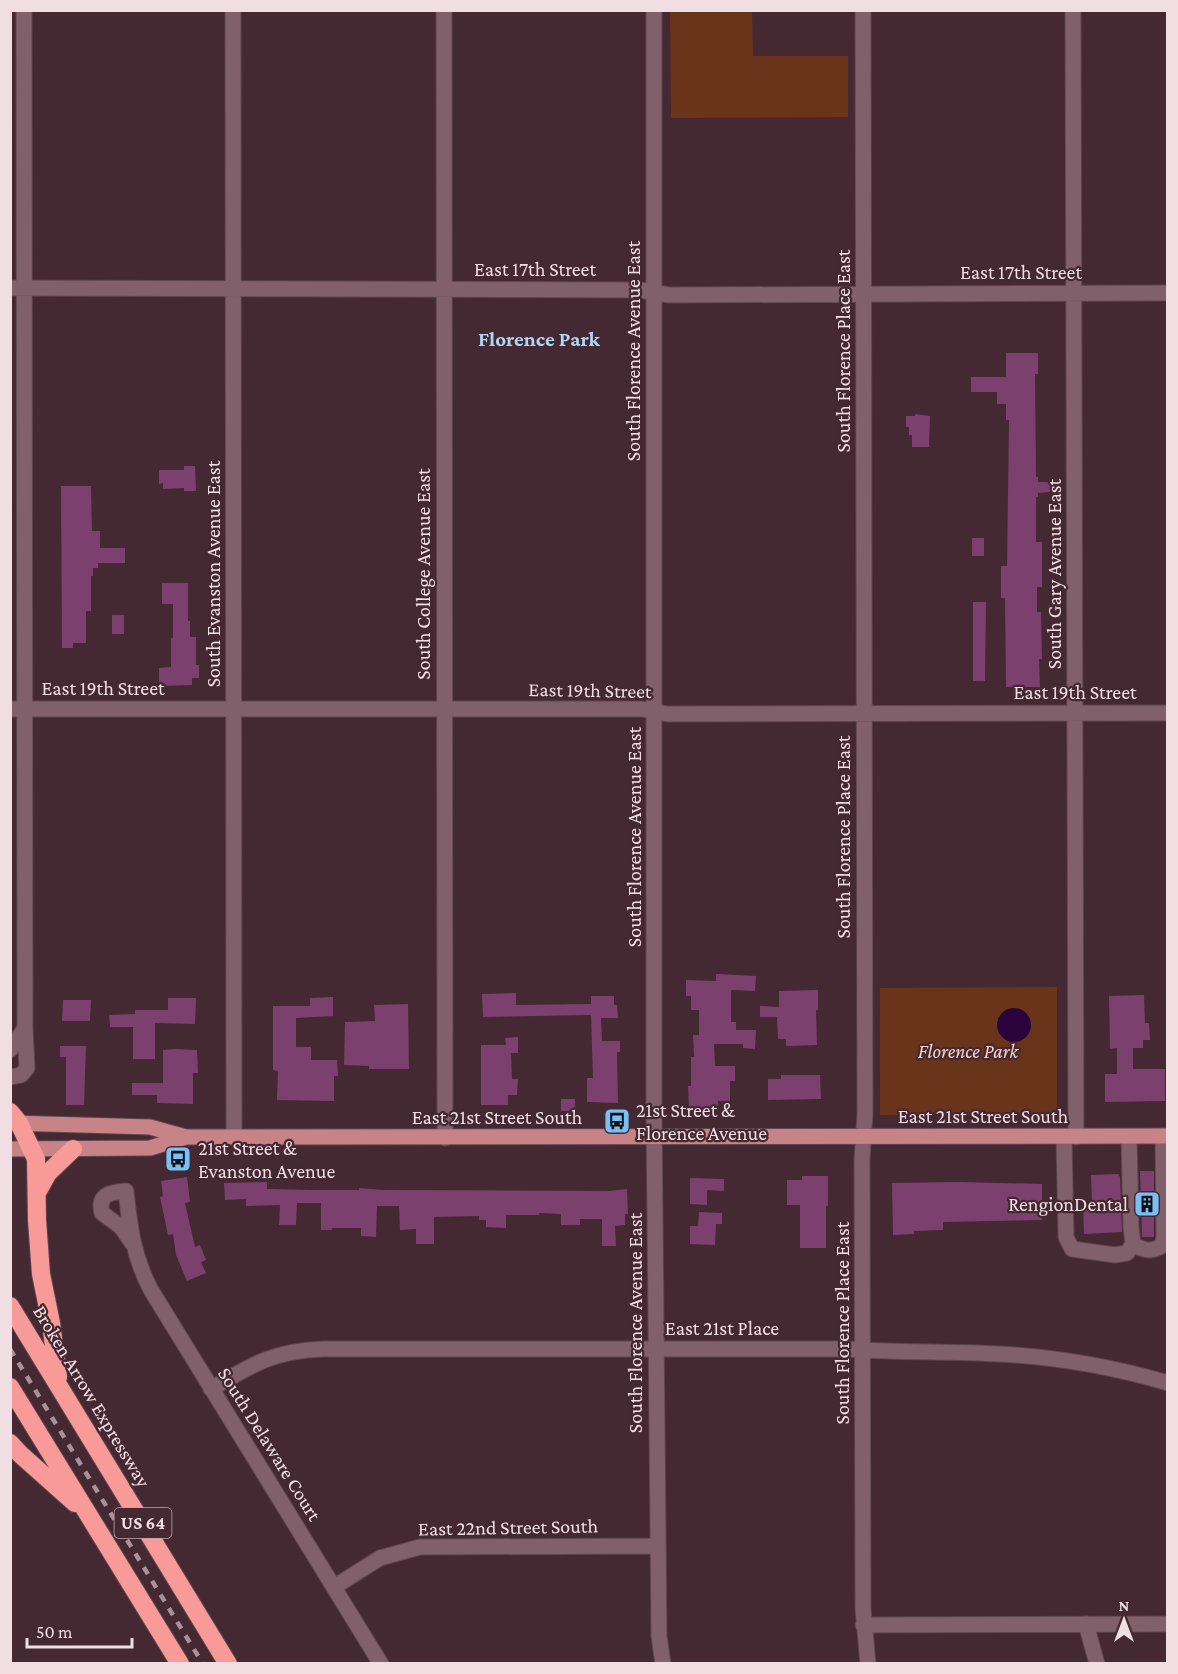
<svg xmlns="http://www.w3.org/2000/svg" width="1178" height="1674" viewBox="0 0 1178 1674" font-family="'Crimson Pro',serif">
  <rect width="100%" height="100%" fill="#442832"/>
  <path fill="#6a341b" d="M670,11H752L753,56H848V117L671,118Z
    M1057,987V1114L880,1115V988Z"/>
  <path fill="#2b033c" d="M997 1025a17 17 0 1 1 34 0a17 17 0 1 1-34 0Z"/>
  <path fill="#7b406e" d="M1006,353H1038V374H1035L1036,477H1038V482H1060V491L1038,493V497H1036V542H1042V587H1037V612H1041L1042,659H1039L1040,687H1006L1005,598H1001V566H1007L1009,420H1006V404H997V392H971V377H1006Z
    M915,414L930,416L929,447H912V435H909V427H906V416H915Z
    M184,466H195L196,491H184V488L163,489V483L159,484V470H184Z
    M61,486H91L92,531H100V548H125V563H98V568H93V576H91V611H86V643H73V648H62Z
    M972,538H984V556H972Z
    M162,583H188V621H190V637H196V665H199V678H192V685L159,686V668L171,667V638H173V604H162Z
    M973,602H986L985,681H973Z
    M112,615H124V634H112Z
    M716,974L756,976L755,991L731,990V1022H736V1030H756L755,1049L743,1048V1044H714L715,1066H735V1081H730V1101H718V1109H689L688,1086H691V1057H694L693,1035H699V1010H691V996H686V980L716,981Z
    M818,990V1010H816L817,1045L786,1046V1039H778L777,1017H760V1006L779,1007V991Z
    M516,993V1005L591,1004V996H614V1005H617L618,1018H601L602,1041H620V1052H617L618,1103L587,1102V1078H593L591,1015L483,1017L482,994Z
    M1144,995L1145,1023H1149L1150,1040H1143V1048H1133V1069H1165V1101L1105,1102V1074H1117V1048L1110,1049L1109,996Z
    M333,997V1016L296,1018V1047H311V1060H337L338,1076H334V1101L277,1100L278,1071L273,1070V1006H310V998Z
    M168,998H196L195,1024L155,1023V1059H133V1027H110L109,1015L135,1014V1010H168Z
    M63,1000H91L90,1021H62Z
    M408,1004L409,1069H369V1066L344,1065L345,1022L375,1021L374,1005Z
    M518,1037V1053H511L512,1079H518L517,1095H508V1105H481V1045H506L505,1038Z
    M60,1046H86L84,1105H66V1057H60Z
    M176,1049L197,1050L198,1073H193V1104L157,1103V1095H132V1083H163V1050Z
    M781,1075H820L821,1099L768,1100V1079H781Z
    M561,1099H575V1111H561Z
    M1140,1171H1154V1237H1142Z
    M1118,1174L1120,1177L1122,1232L1084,1234L1083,1203H1092L1091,1175Z
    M802,1176H828V1206H826V1248H800V1205H787V1180H802Z
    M187,1177L190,1202L185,1203L195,1247L200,1245L206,1260L201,1262L206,1273L187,1281L176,1255L173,1234L168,1235L160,1197L163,1196L161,1181Z
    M690,1178L724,1179V1191L707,1190V1205L690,1204Z
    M267,1182V1189L316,1190H359V1188L384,1190L609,1191L627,1189L628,1214H625V1225L615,1226L616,1246H602V1219H580V1225H561V1214L539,1213V1215H506V1228L486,1227V1220H479V1216L434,1217V1244H416V1229L400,1230L399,1206H377L376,1237L361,1236V1228H332V1230H321V1203H297L296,1225H279L280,1205L246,1206V1199L225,1200L224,1183Z
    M959,1182L1042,1184V1220L943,1222V1230L914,1231V1234L893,1235L892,1183Z
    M699,1212L722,1213V1224H716L715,1245L690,1244V1226H698Z"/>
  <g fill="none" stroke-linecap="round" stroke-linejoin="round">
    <defs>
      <path id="minor" d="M233,10L234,1137
        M444,10L445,1138
        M654,10V1115L659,1636L663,1664
        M863,10L865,1114L862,1160L863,1609L868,1664
        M1073,10L1076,1137
        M10,288L640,290L669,295L1168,293
        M10,709H641L668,714L1168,713
        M10,1050L25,1028
        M10,1077L21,1075L27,1068L25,1028L24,10
        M1064,1137L1066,1237L1072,1249L1115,1255L1127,1253L1133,1244
        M1129,1137L1131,1227L1133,1244C1144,1251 1151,1252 1162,1246L1164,1237L1163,1136
        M132,1243L121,1227L102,1213C97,1194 111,1192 126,1191C130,1228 133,1256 151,1290L381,1664
        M211,1389C253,1364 273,1351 323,1349H847C898,1353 949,1351 999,1354C1056,1357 1113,1367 1168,1383
        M334,1587L380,1558L420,1547L656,1546
        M1086,1624L1097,1664
        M863,1625L1168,1624"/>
      <path id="major" d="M11,1123L150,1127L186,1137L1168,1136
        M10,1149L150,1148L186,1137"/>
      <path id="highway" d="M10,1112L19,1123L36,1159L37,1220L41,1274L51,1323L58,1377
        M38,1191L48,1173L73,1149
        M10,1306L228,1664
        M10,1387L180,1664
        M10,1443L20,1454L75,1503"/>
    </defs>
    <use href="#minor" stroke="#5e464e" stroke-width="17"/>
    <use href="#major" stroke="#5e464e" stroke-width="17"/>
    <use href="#highway" stroke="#5e464e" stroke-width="20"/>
    <use href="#minor" stroke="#80606a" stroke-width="15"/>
    <use href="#major" stroke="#c88386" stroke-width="15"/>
    <use href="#highway" stroke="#f89a98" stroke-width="18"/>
    <path stroke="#a89199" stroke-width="4.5" stroke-dasharray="8 8" stroke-linecap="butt" d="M10,1349L203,1664"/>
  </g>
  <defs>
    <symbol id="bus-square" viewBox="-11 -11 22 22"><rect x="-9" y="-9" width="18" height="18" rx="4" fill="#79bff8" stroke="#442832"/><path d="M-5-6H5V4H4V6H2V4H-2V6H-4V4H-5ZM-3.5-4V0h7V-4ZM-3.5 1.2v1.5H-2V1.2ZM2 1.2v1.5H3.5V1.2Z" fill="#111"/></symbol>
    <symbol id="building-square" viewBox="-11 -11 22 22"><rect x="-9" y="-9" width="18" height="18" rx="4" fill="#79bff8" stroke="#442832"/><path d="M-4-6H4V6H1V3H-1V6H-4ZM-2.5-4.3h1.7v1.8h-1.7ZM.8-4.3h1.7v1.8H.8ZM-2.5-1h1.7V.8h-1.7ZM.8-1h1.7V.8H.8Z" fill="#111"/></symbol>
  </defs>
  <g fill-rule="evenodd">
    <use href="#bus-square" x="602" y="1106" width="30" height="30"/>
    <use href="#bus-square" x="163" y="1144" width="30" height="30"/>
    <use href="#building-square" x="1132" y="1189" width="30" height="30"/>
  </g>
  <g text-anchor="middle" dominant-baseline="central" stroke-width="4.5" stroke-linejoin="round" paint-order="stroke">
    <rect fill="#442832" stroke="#bda7ae" stroke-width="1.5" x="114.5" y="1508" width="57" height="30" rx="4.5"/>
    <g font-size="18" font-weight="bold" fill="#f1dee3">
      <text x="143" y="1523">US 64</text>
    </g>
    <g font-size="20" fill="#f1dee3" stroke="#442832">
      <text x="535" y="269">East 17th Street</text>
      <text x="1021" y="272">East 17th Street</text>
      <text transform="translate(633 351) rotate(-90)">South Florence Avenue East</text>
      <text transform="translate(843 351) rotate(-90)">South Florence Place East</text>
      <text transform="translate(213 574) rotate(-90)">South Evanston Avenue East</text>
      <text transform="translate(423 574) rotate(-90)">South College Avenue East</text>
      <text transform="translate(1054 574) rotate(-90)">South Gary Avenue East</text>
      <text x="103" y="688">East 19th Street</text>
      <text transform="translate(590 690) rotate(1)">East 19th Street</text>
      <text x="1075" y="692">East 19th Street</text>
      <text transform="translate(634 837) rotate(-90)">South Florence Avenue East</text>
      <text transform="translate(843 837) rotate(-90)">South Florence Place East</text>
      <text x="983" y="1116">East 21st Street South</text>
      <text x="497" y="1117">East 21st Street South</text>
      <text transform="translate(635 1323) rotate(-90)">South Florence Avenue East</text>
      <text transform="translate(842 1323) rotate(-90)">South Florence Place East</text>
      <text x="722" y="1328">East 21st Place</text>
      <text transform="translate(92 1396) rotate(59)">Broken Arrow Expressway</text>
      <text transform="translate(270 1444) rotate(58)">South Delaware Court</text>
      <text transform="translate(508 1527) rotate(-1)">East 22nd Street South</text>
    </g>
    <g font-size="20" font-style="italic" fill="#fcd2c0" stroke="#442832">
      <text x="968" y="1051">Florence Park</text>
    </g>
    <g font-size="20" fill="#f1dee3" stroke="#442832" text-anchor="start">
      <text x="636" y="1110">21st Street &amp;<tspan x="636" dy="23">Florence Avenue</tspan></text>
      <text x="198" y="1148">21st Street &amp;<tspan x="198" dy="23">Evanston Avenue</tspan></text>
      <text x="1128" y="1204" text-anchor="end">RengionDental</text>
    </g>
    <g font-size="21" font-weight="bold" fill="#afd5f5" stroke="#442832">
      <text x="539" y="339">Florence Park</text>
    </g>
  </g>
  <rect width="1178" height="1674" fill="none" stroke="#f1dee3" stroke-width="24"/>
  <g transform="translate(1124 1620)" stroke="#442832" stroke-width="4.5" paint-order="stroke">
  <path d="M0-4.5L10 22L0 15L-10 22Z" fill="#f1dee3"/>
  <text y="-9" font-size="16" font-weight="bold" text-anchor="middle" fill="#f1dee3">N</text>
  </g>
  <path d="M27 1638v9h105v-9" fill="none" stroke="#f1dee3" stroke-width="3"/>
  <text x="36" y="1638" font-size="18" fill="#f1dee3" stroke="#442832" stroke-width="4.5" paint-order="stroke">50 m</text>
</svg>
